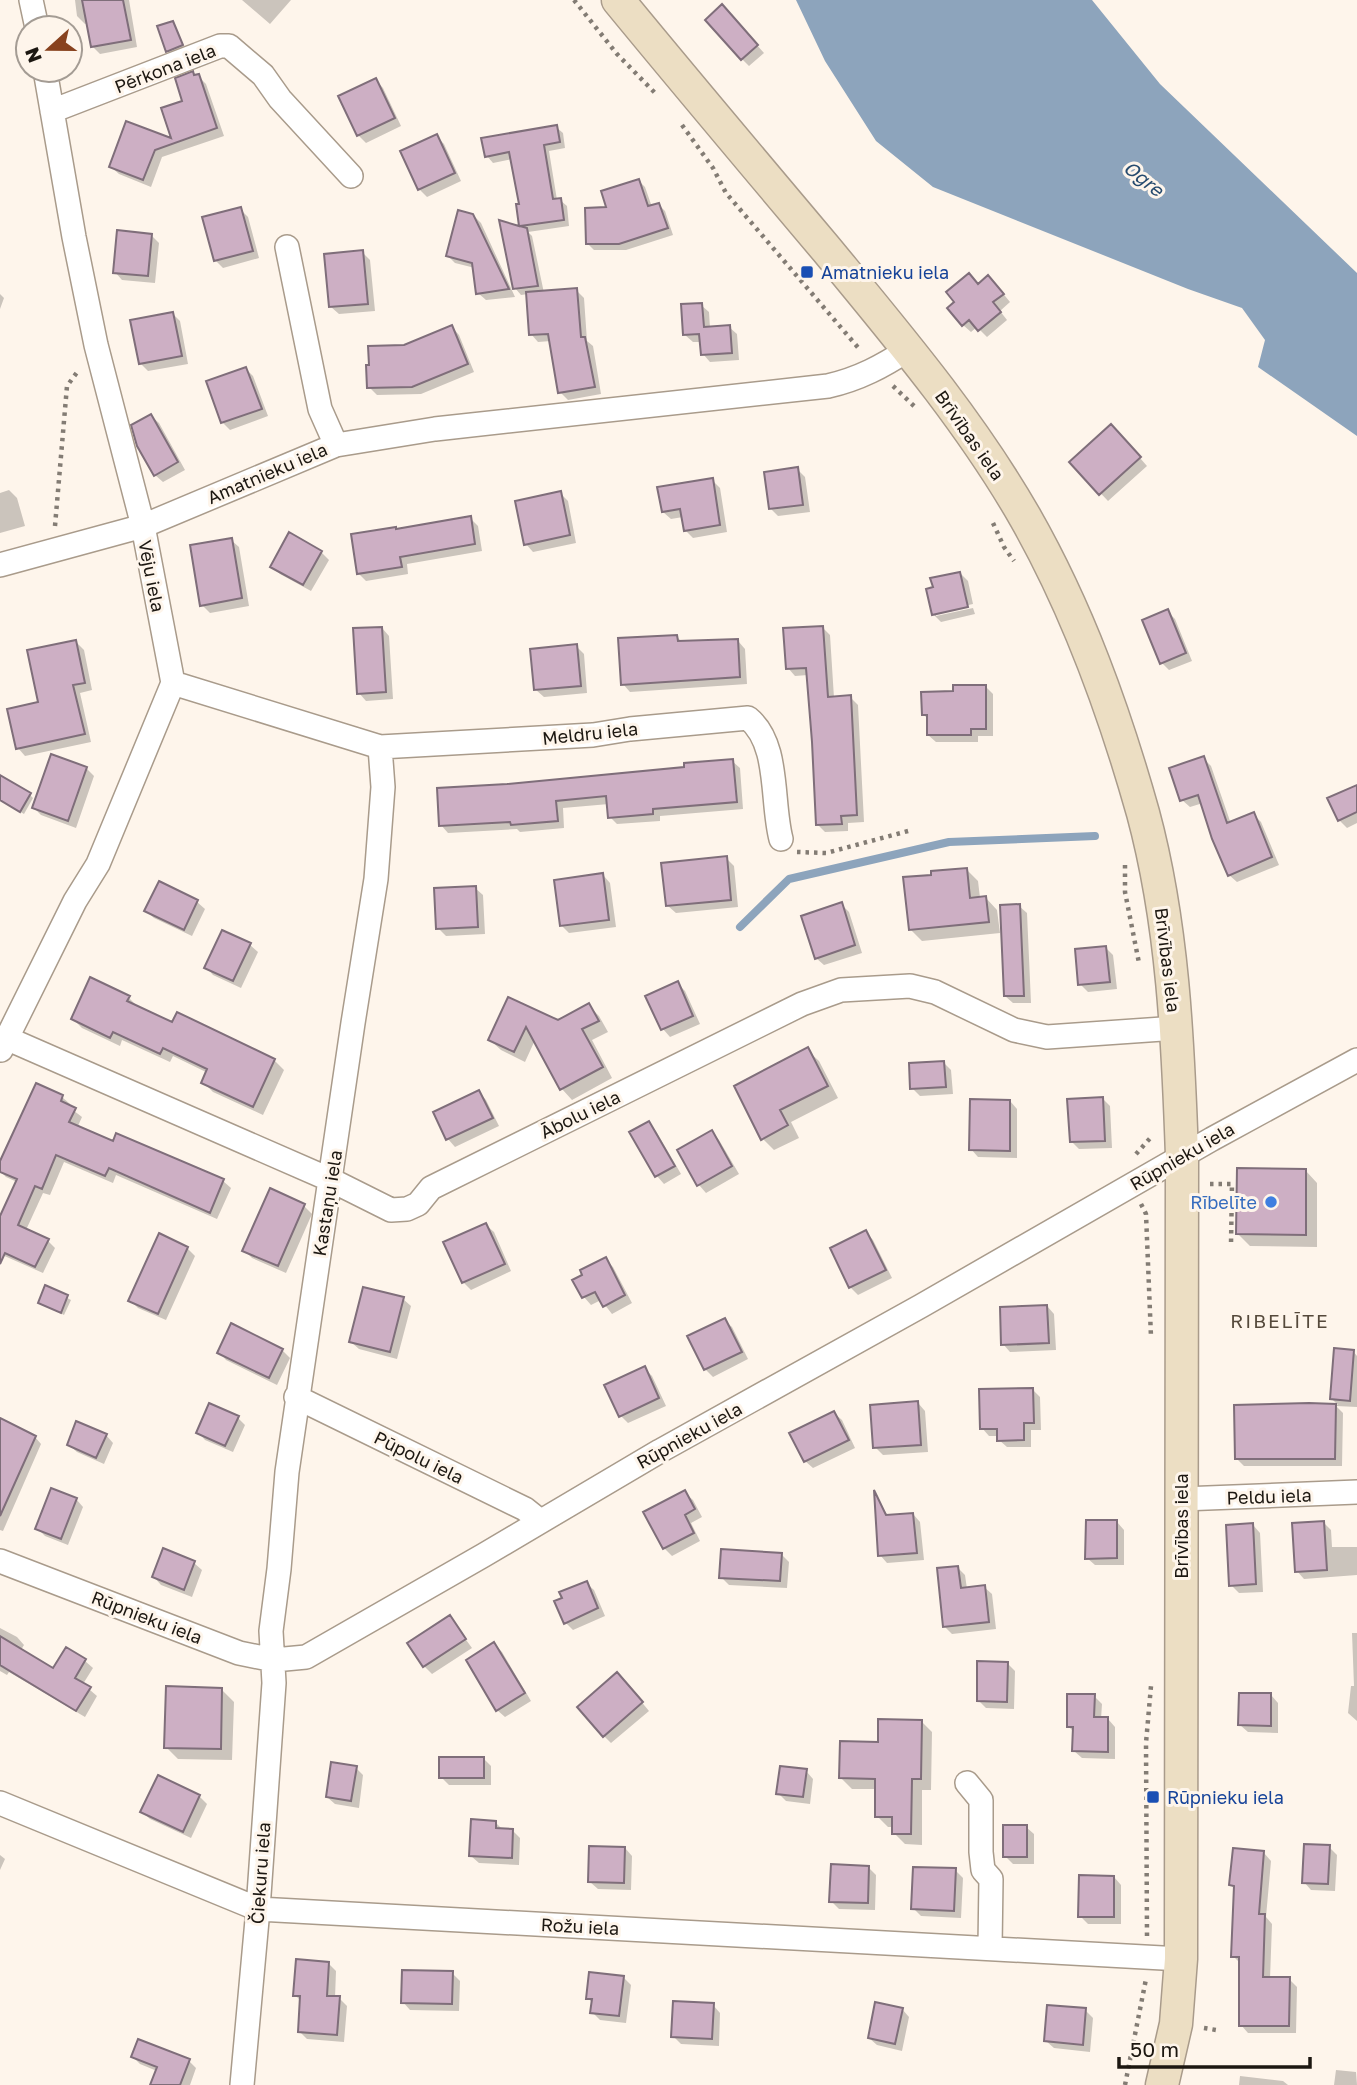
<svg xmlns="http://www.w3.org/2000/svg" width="1357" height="2085" viewBox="0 0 1357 2085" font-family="'Golos Text',sans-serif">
  <rect width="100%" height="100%" fill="#fef5eb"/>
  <path fill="#8da4bc" d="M796,0H1092L1160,84L1357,273V436L1258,367L1265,340L1242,308L1188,289L933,187L876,141L825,61Z"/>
  <path fill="#0003" d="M75,0H129L137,47L100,54L92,46L88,23L85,24L77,16Z
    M242,0H291L270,24Z
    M729,14L764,53L749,66L742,59Z
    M173,23L185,49L171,54L167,51Z
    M198,76L206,84L224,136L162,157L151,187L119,174L111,167L174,141L185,102L196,77Z
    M376,80L383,88L401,126L366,143L358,135Z
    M556,127L563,133L565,148L549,151L557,200H560L567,206L569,226L528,232L532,236L544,293L576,290L584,298L587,341L593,346L601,394L568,400L560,392L551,341L538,342L531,334L528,294L521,295L515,288L521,228L518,206L521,205L512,159L493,163L487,156Z
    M436,136L444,144L461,181L427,197L419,189Z
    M639,181L645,187L652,207L659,205L665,211L673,235L626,250H594L587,243L609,209Z
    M240,209L248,217L259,258L223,268L215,260Z
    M473,215L481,223L515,297L486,300L478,293L475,268L455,263L448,256Z
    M151,235L159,243L155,283L122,280L115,272Z
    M362,252L370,260L375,311L339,314L331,307Z
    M996,285L1010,302L1000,311L1007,320L987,337L977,327L971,332L963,325L957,302L979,286Z
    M0,294L4,298L0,309Z
    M701,305L709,312L710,328L729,327L737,334L739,360L710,362L703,354L702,342H693L685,335Z
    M173,314L180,321L188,364L148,371L140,363Z
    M452,327L459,335L474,372L421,394L377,395L369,387Z
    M246,369L253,376L268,416L230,430L222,422Z
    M151,416L159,423L185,470L163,482L155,475Z
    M1119,434L1147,466L1108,501L1071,462Z
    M797,469L805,477L810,512L778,516L770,508Z
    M712,480L720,488L727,532L693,538L685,530L683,517L671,519L663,512Z
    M9,490L17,498L25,526L0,533V493Z
    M560,493L568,501L576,543L533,552L526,544Z
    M470,518L478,526L482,551L407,564L408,574L366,581L358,573Z
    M231,540L239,547L249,606L210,613L202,605Z
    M321,552L329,560L311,591L280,574L272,566Z
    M960,573L968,581L973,604L936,612V616L973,608L975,614L941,622L933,614Z
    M1167,611L1175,619L1192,661L1169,670L1162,663Z
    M382,628L389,636L393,699L366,701L359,693Z
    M823,628L830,635L834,698L850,697L858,705L864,822L848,823V831L825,832L817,824L808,675L795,676L788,668Z
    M676,636L683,643L738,641L745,649L747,684L630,692L623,684Z
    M76,642L84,650L92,690L80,693L91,742L25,756L18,748L40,703Z
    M576,646L584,654L587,693L544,697L536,690Z
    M985,686L993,694V736H978V742H936L928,735V719L923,714L955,693Z
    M1203,758L1211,766L1231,824L1253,814L1261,822L1279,865L1237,882L1229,875L1203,803L1190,807L1182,800Z
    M732,761L740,768L743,809L660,816V821L617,824L610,817L609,804L563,808L564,828L520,832L517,829L448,833L441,825L507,786L686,769Z
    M86,768L94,776L76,828L41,815L34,808Z
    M1357,787V823L1347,828L1339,820Z
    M0,789L30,795L33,798L24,814L0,800Z
    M726,858L734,866L738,907L676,913L668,906Z
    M966,869L978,881L980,898H986L997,910L1000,933L922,941L910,929L933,876Z
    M603,875L610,883L616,927L569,933L562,926Z
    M159,883L197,902L205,909L192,936L154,918L146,911Z
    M475,888L483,895L485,934L446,936L438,928Z
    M841,904L849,912L862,953L824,965L816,958Z
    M1019,906L1027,913L1031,1003H1013L1005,996Z
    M250,945L258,952L241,988L213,975L206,967Z
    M1106,948L1113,955L1117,989L1088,992L1080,984Z
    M677,983L685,991L700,1024L670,1037L663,1029L648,997Z
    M128,997L138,1007L173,1024L274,1060L284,1070L263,1115L213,1092L203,1082L208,1073L173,1056L170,1062L122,1040L120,1046L82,1028L73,1019Z
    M509,1000L558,1022L588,1005L599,1016L608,1032L592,1040L612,1078L572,1100L562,1089L535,1040L525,1062L501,1050L490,1040Z
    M807,1050L819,1061L838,1098L791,1122L799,1138L774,1150L763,1139Z
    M943,1062L951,1070L953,1094L920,1096L912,1088Z
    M479,1092L486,1100L499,1126L455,1147L448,1139L435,1113Z
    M62,1097L70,1104L69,1107L82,1117L77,1128L114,1143L223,1181L231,1188L217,1219L116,1175L113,1183L64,1162L50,1195L43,1193L26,1230L47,1240L55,1248L43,1273L0,1254V1220L17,1182L6,1177L0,1171V1167Z
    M1102,1098L1110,1106L1112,1148L1079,1149L1072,1142Z
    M1010,1101L1017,1109V1158L978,1157L971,1149Z
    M649,1123L656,1131L681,1174L664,1184L657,1176Z
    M712,1132L719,1140L739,1174L706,1193L699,1185Z
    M1306,1171L1317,1183V1247L1250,1246L1238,1234Z
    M271,1191L304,1206L312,1214L286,1273L252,1258L244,1250Z
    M486,1225L494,1232L511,1271L471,1290L463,1282Z
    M866,1232L873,1240L892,1278L858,1295L850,1287Z
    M187,1248L195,1256L166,1320L138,1308L130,1300Z
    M605,1259L613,1267L632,1303L612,1314L601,1300L591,1305L584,1297L575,1281Z
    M46,1287L71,1300L64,1315L40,1302Z
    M403,1299L411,1306L397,1359L359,1349L351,1342Z
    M1047,1306L1054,1314L1056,1350L1010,1352L1003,1344Z
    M724,1320L732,1327L748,1359L713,1377L705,1369Z
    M282,1350L290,1358L277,1385L226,1360L219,1352Z
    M1353,1351L1357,1356V1407L1336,1406L1343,1413L1342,1466H1244L1237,1459L1236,1407L1338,1405L1332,1399Z
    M644,1368L652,1376L666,1406L628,1423L621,1416Z
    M1033,1390L1040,1397L1041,1430H1031V1447H1007L999,1440V1436H989L982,1428Z
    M918,1403L925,1411L928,1452L883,1455L875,1447Z
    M834,1413L842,1420L855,1448L813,1468L805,1461Z
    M238,1418L245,1425L233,1452L205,1440L198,1432Z
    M0,1421L35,1437L41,1444L3,1531L0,1530Z
    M106,1435L113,1443L104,1464L77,1452L69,1445Z
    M685,1493L693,1500L702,1517L691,1523L700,1541L672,1556L664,1548Z
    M874,1495L889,1517L913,1514L920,1522L924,1560L887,1563L880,1555Z
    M76,1499L83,1507L68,1545L45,1536L37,1528Z
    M1117,1522L1124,1530V1565H1095L1087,1558Z
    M1323,1522L1331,1530L1332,1547H1357V1575L1304,1579L1297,1571Z
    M1253,1525L1260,1533L1263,1592L1239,1593L1231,1585Z
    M164,1551L194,1563L202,1570L192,1597L161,1585L154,1577Z
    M781,1554L789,1562L787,1588L729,1585L721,1577Z
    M958,1568L965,1575L967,1589L984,1587L992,1594L996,1629L952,1634L945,1627Z
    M586,1583L594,1590L605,1616L573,1630L566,1623Z
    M450,1618L472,1648L432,1674L424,1666Z
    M0,1628L17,1637L24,1645L21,1650L54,1670L66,1649L85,1661L93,1668L83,1684L97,1696L85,1717L9,1672L7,1675L0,1671Z
    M1352,1633H1357V1721L1348,1713L1351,1686H1354Z
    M494,1644L502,1652L531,1701L505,1717L497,1710Z
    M1007,1663L1015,1671L1014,1709L986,1708L979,1701Z
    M625,1682L649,1711L611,1743L604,1736Z
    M222,1690L234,1702L232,1760L178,1759L166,1747Z
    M1271,1695L1278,1703V1733L1248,1732L1240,1725Z
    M1094,1696L1102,1704L1101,1719H1108L1115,1727V1759L1082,1758L1074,1751V1732L1068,1726Z
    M921,1721L932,1732L931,1790H922V1845L905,1844L894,1833V1827H888L877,1816V1789H852L841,1778L879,1743Z
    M483,1758L491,1766V1785H449L441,1777Z
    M356,1768L363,1775L359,1808L335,1804L327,1797Z
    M806,1771L813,1779L810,1804L786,1801L778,1793Z
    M199,1796L207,1804L191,1838L150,1819L142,1812Z
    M495,1822L503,1830H512L520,1838L519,1865L479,1863L471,1856Z
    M1026,1827L1034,1834V1864H1013L1005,1856Z
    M1329,1847L1337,1855L1335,1891L1311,1890L1304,1882Z
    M625,1848L632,1856L631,1890L598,1889L590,1882Z
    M1264,1853L1271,1861L1266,1917L1272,1924L1270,1979H1289L1297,1987L1296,2033H1248L1241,2025V1964L1233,1956L1235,1889L1231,1885Z
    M0,1855L5,1859L0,1870Z
    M869,1868L876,1875L875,1910L839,1909L831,1901Z
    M955,1870L963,1878L961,1918L921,1916L913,1908Z
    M1114,1877L1121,1885V1924H1088L1080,1916Z
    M328,1963L336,1971L335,1998H339L347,2006L344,2042L307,2039L300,2032L302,2002L295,1995Z
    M452,1973L460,1981L459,2011L410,2010L403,2002Z
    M623,1977L631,1985L626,2023L600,2020L592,2012L593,2004L588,1998Z
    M713,2005L720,2013L719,2046L681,2044L673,2036Z
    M902,2009L909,2017L902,2051L877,2045L869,2038Z
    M1085,2010L1093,2018L1090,2052L1054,2048L1046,2041Z
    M133,2057L189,2061L196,2068L190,2085H152L157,2071L140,2064Z
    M1336,2070L1356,2072L1357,2085H1334Z
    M1240,2076L1283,2081L1288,2085H1239Z"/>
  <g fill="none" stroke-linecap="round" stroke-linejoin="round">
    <path stroke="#8da4bc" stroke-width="8" d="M740,927L789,879L949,842L1095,836"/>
  </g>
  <path fill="#cdafc4" stroke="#7f6e7a" stroke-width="2" d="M82,0H123L131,40L91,47Z
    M722,4L758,45L741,60L705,20Z
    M173,21L183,45L166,52L157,26Z
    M193,71L194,75L199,74L217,128L155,150L143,180L109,167L126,121L171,138L161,108L182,101L175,78Z
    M376,78L395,118L357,136L338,96Z
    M557,125L560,142L544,145L553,199L561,198L564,220L520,226L527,228L538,286L513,289L499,220L519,226L516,204H519L509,152L485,157L481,138Z
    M437,134L455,173L418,190L400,151Z
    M639,179L648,206L659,203L668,228L619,244H586L585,208L606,207L601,191Z
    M241,207L253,251L214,261L202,217Z
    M458,210L473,214L509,289L476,294L472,263L446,256Z
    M117,230L152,234L148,276L113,273Z
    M363,250L368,304L329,307L324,254Z
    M969,273L978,284L988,275L1004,294L993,302L1001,312L978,331L969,320L962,326L947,308L954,302L946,292Z
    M577,288L581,337H585L595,387L558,393L548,334L529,335L526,292Z
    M702,303L704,327L730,325L732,353L701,355L699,334L683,335L681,304Z
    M173,312L182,356L139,364L130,320Z
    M452,325L468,364L412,387L367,388L366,365H369L368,346L404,345Z
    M246,367L262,409L221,423L206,381Z
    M151,414L178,462L154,476L137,446L131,425Z
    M1111,424L1141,457L1099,495L1069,462Z
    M798,467L803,505L769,509L764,472Z
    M713,478L720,525L684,531L680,509L662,512L657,487Z
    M561,491L570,535L524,545L515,501Z
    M471,516L475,544L400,557L402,567L357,574L351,534L396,527V529Z
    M289,532L322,551L303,585L270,567Z
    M232,538L242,598L200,606L190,545Z
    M960,572L968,607L932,615L926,589L933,587L930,578Z
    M1168,609L1186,653L1160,664L1142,620Z
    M823,626L828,697L851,695L857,815L841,816L842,824L816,825L812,742L806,668L786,669L783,628Z
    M382,627L386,692L357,694L353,628Z
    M677,635L678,641L738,639L740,677L621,685L618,638Z
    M76,640L85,683L73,685L85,734L16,749L7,709L38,702L27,650Z
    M577,644L581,686L534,690L530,649Z
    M953,685H986V729H971V735H927V715H922L921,692L953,691Z
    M51,754L87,767L68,821L32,808Z
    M1204,756L1227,823L1254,812L1272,857L1228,876L1212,839L1198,795L1180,801L1169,768Z
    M733,759L737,802L653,809V814L608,818L606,796L556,801L558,821L511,825L510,822L439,826L437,788L507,784L684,767V763Z
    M0,775L31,793L20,812L0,800Z
    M1357,785V812L1338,821L1327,798Z
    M727,856L731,900L666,906L661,863Z
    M967,868L970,898L986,896L989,922L909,930L903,877L931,875V871Z
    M603,873L609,920L560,926L554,880Z
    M159,881L198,900L184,930L144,911Z
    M476,886L478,927L436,929L434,888Z
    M842,902L855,945L815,959L801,916Z
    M1020,904L1024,996H1004L1000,905Z
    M222,930L251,943L233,981L204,968Z
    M1106,946L1110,982L1078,985L1075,949Z
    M90,977L130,996L127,1001L172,1022L177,1012L275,1059L253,1107L201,1083L207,1069L163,1048L160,1054L113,1032L110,1038L71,1019Z
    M678,981L693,1016L661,1030L645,996Z
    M508,997L558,1020L589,1003L599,1021L582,1029L603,1067L560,1090L526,1027L514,1052L488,1040Z
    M808,1047L828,1086L780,1110L788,1125L761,1140L734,1086Z
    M944,1061L946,1087L910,1089L909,1063Z
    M36,1083L63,1095L61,1101L76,1108L69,1122L113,1141L116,1133L224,1179L210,1213L109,1168L105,1176L56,1155L42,1189L35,1186L18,1225L49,1239L35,1267L5,1253L0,1264V1216L17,1179L0,1172V1161Z
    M479,1090L493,1118L446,1140L433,1112Z
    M1103,1097L1105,1141L1070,1142L1067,1099Z
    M970,1099L1010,1100V1151L969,1150Z
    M649,1121L675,1166L655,1177L629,1132Z
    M712,1130L732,1166L697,1186L677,1150Z
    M1237,1168L1306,1169V1235L1236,1234Z
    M270,1188L305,1204L278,1266L242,1251Z
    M486,1223L505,1264L462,1283L443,1242Z
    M866,1230L886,1270L849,1288L830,1248Z
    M159,1233L188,1247L158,1314L128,1301Z
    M606,1257L625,1295L603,1307L595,1292L582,1298L572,1280L582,1275L580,1270Z
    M45,1285L68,1295L61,1313L38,1303Z
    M363,1287L404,1297L390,1352L349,1342Z
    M1047,1305L1049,1343L1001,1345L1000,1307Z
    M725,1318L742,1352L704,1370L687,1336Z
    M231,1323L283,1349L269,1378L217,1353Z
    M1334,1348L1354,1350L1350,1401L1330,1399Z
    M645,1366L659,1398L619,1417L604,1385Z
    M1033,1388L1034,1423H1024V1440L997,1441V1429H980L979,1389Z
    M918,1401L921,1445L873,1448L870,1405Z
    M209,1403L239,1416L225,1446L196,1433Z
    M1309,1403L1336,1404L1335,1459H1235L1234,1405Z
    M834,1411L849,1440L804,1462L789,1433Z
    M0,1418L36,1436L0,1516Z
    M76,1421L107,1434L96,1458L67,1445Z
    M51,1488L77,1498L61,1539L35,1529Z
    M685,1490L695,1509L685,1515L694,1533L663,1549L643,1512Z
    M874,1490L886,1515L913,1513L917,1553L878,1556Z
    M1086,1520H1117V1558L1085,1559Z
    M1324,1521L1327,1570L1295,1572L1292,1523Z
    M1253,1523L1256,1584L1229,1586L1226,1525Z
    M163,1548L195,1561L184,1590L152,1577Z
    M721,1549L782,1553L780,1581L719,1578Z
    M958,1566L961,1588L985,1585L989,1622L943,1627L937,1568Z
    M587,1581L598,1608L564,1624L554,1601L562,1598L559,1592Z
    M450,1615L466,1639L423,1667L407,1643Z
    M0,1636L53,1668L66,1647L86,1659L75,1678L91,1687L76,1711L0,1665Z
    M494,1642L525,1693L496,1711L466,1660Z
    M977,1661L1008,1662L1007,1702L977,1701Z
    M617,1672L643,1702L603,1737L577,1707Z
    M166,1686L222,1688L221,1749L164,1748Z
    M1239,1693H1271V1726L1238,1725Z
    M1067,1694H1095L1094,1717H1108V1752L1072,1751L1073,1727H1067Z
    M878,1719L922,1720L921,1779H912L911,1834H892V1817H875V1779L839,1778L840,1741L878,1742Z
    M439,1757H484V1778H439Z
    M331,1762L357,1766L351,1801L326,1797Z
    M780,1766L807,1769L803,1797L776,1794Z
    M158,1775L200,1795L183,1832L140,1812Z
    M471,1819L496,1821V1828L513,1829L512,1858L469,1856Z
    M1003,1825H1027V1857H1003Z
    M1304,1844L1330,1845L1328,1884L1302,1883Z
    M589,1846L625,1847L624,1883L588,1882Z
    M1233,1848L1264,1851L1259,1914H1265L1263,1977H1290L1289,2026H1239V1957H1231L1234,1886L1229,1885Z
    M831,1864L869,1866L868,1903L829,1902Z
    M913,1867L956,1868L954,1911L911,1909Z
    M1079,1875L1114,1876V1917H1078Z
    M296,1959L329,1962L327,1996H340L337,2035L298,2032L300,1996H293Z
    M402,1970L453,1971L452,2004L401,2003Z
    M589,1972L624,1976L619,2016L590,2013L592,1999H586Z
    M673,2001L714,2003L712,2039L671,2037Z
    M875,2002L903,2008L895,2044L868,2038Z
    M1047,2005L1086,2008L1083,2045L1044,2041Z
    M138,2039L190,2059L180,2085H150L157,2067L131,2057Z"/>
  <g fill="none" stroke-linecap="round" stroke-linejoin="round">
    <defs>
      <path id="minor" d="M31,0L37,28
        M52,111L220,46H229L263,75L280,99L351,176
        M287,247L320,409L336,445
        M0,565L143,526L336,445L435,429L828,386C859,379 883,366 909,349
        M173,683L380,747L593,735L630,729L748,718C780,744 771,801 781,839
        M6,1038L331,1180L391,1210L407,1209L418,1204L431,1188L802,1004L841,990L910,986L935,992L1014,1030L1047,1037L1177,1028
        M1,1050L75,901L98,864L173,683L143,526L96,345L74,237L45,70
        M296,1397L525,1509L540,1521
        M1182,1499L1357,1492
        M0,1561L239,1653L274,1660L306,1657L484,1555L660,1451L921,1306L1212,1139L1357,1060
        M967,1783L981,1800V1852L983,1870L991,1879L990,1947
        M0,1803L258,1909L1181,1959
        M242,2085L258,1909L274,1683L271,1631L279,1569L287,1472L353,1023L376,879L383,787L380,747"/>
      <path id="secondary" d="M618,0C687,84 757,167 827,250C897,335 970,421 1025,517C1078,610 1114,710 1143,813C1173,924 1178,1041 1182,1156L1181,1959L1176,2024L1162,2085"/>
    </defs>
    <use href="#minor" stroke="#a99b8b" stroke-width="26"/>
    <use href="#secondary" stroke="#a99b8b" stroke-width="35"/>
    <path stroke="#837c74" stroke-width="4.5" stroke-dasharray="3.5 5" stroke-linecap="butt" d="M574,0L617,54L656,94
      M682,125L713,168L726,193L861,351
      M893,386L914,406
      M993,523L1004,547L1014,561
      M55,526L67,386L78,371
      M797,852L826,853L912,830
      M1125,865V892L1139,963
      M1136,1154L1153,1135
      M1210,1184H1232L1231,1244
      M1141,1204L1146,1214L1151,1337
      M1147,1936L1146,1743L1151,1686
      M1204,2028L1216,2030
      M1125,2085L1146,1979"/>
    <use href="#minor" stroke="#fff" stroke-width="23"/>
    <use href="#secondary" stroke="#ecdec3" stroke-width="32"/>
  </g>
  <g fill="#1a4fb4" stroke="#fef5eb" stroke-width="2.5">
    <rect x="800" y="265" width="14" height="14" rx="3.5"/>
    <rect x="1146" y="1790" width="14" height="14" rx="3.5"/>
  </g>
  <circle fill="#3f7fe0" stroke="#fef5eb" stroke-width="2.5" cx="1271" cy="1202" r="7"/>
  <g text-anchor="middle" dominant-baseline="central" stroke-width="6" stroke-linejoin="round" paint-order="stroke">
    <g font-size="18" fill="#1c1711" stroke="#fef5eb">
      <text transform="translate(165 68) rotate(-21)">Pērkona iela</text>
      <text transform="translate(970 435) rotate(55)">Brīvības iela</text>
      <text transform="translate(267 473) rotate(-23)">Amatnieku iela</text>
      <text transform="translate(152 576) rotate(79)">Vēju iela</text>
      <text transform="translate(590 733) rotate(-6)">Meldru iela</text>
      <text transform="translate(1168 960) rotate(83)">Brīvības iela</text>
      <text transform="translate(580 1114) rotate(-26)">Ābolu iela</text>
      <text transform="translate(1182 1156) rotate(-30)">Rūpnieku iela</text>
      <text transform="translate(327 1203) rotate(-81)">Kastaņu iela</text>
      <text transform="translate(689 1435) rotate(-29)">Rūpnieku iela</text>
      <text transform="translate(419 1457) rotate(26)">Pūpolu iela</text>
      <text transform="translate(1269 1496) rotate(-2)">Peldu iela</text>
      <text transform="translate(1181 1526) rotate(-90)">Brīvības iela</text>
      <text transform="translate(147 1617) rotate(21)">Rūpnieku iela</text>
      <text transform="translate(260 1873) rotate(-86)">Čiekuru iela</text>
      <text transform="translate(580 1926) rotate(3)">Rožu iela</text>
    </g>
    <g font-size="18" fill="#164399" stroke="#fef5eb" text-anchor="start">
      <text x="821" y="272">Amatnieku iela</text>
      <text x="1167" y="1797">Rūpnieku iela</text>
    </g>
    <g font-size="18" fill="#366cbe" stroke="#fef5eb" text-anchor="end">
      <text x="1257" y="1202">Rībelīte</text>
    </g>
    <g font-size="19" font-style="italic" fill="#264b6f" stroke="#fef5eb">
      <text transform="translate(1144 178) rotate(38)">Ogre</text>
    </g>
    <g font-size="19" letter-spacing="2" fill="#55493b" stroke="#fef5eb">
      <text x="1280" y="1320">RIBELĪTE</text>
    </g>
  </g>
  <g transform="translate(49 49) rotate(249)"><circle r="33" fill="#fef5eb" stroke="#a49c94" stroke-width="2"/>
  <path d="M0-5L12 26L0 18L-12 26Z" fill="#88421e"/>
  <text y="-10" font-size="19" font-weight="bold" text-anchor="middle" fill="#1c1711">N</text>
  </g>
  <path d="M1119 2057v10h191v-10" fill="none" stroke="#1c1711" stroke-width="3.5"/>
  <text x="1130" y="2057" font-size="21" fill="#1c1711" stroke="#fef5eb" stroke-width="5" paint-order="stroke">50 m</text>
</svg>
